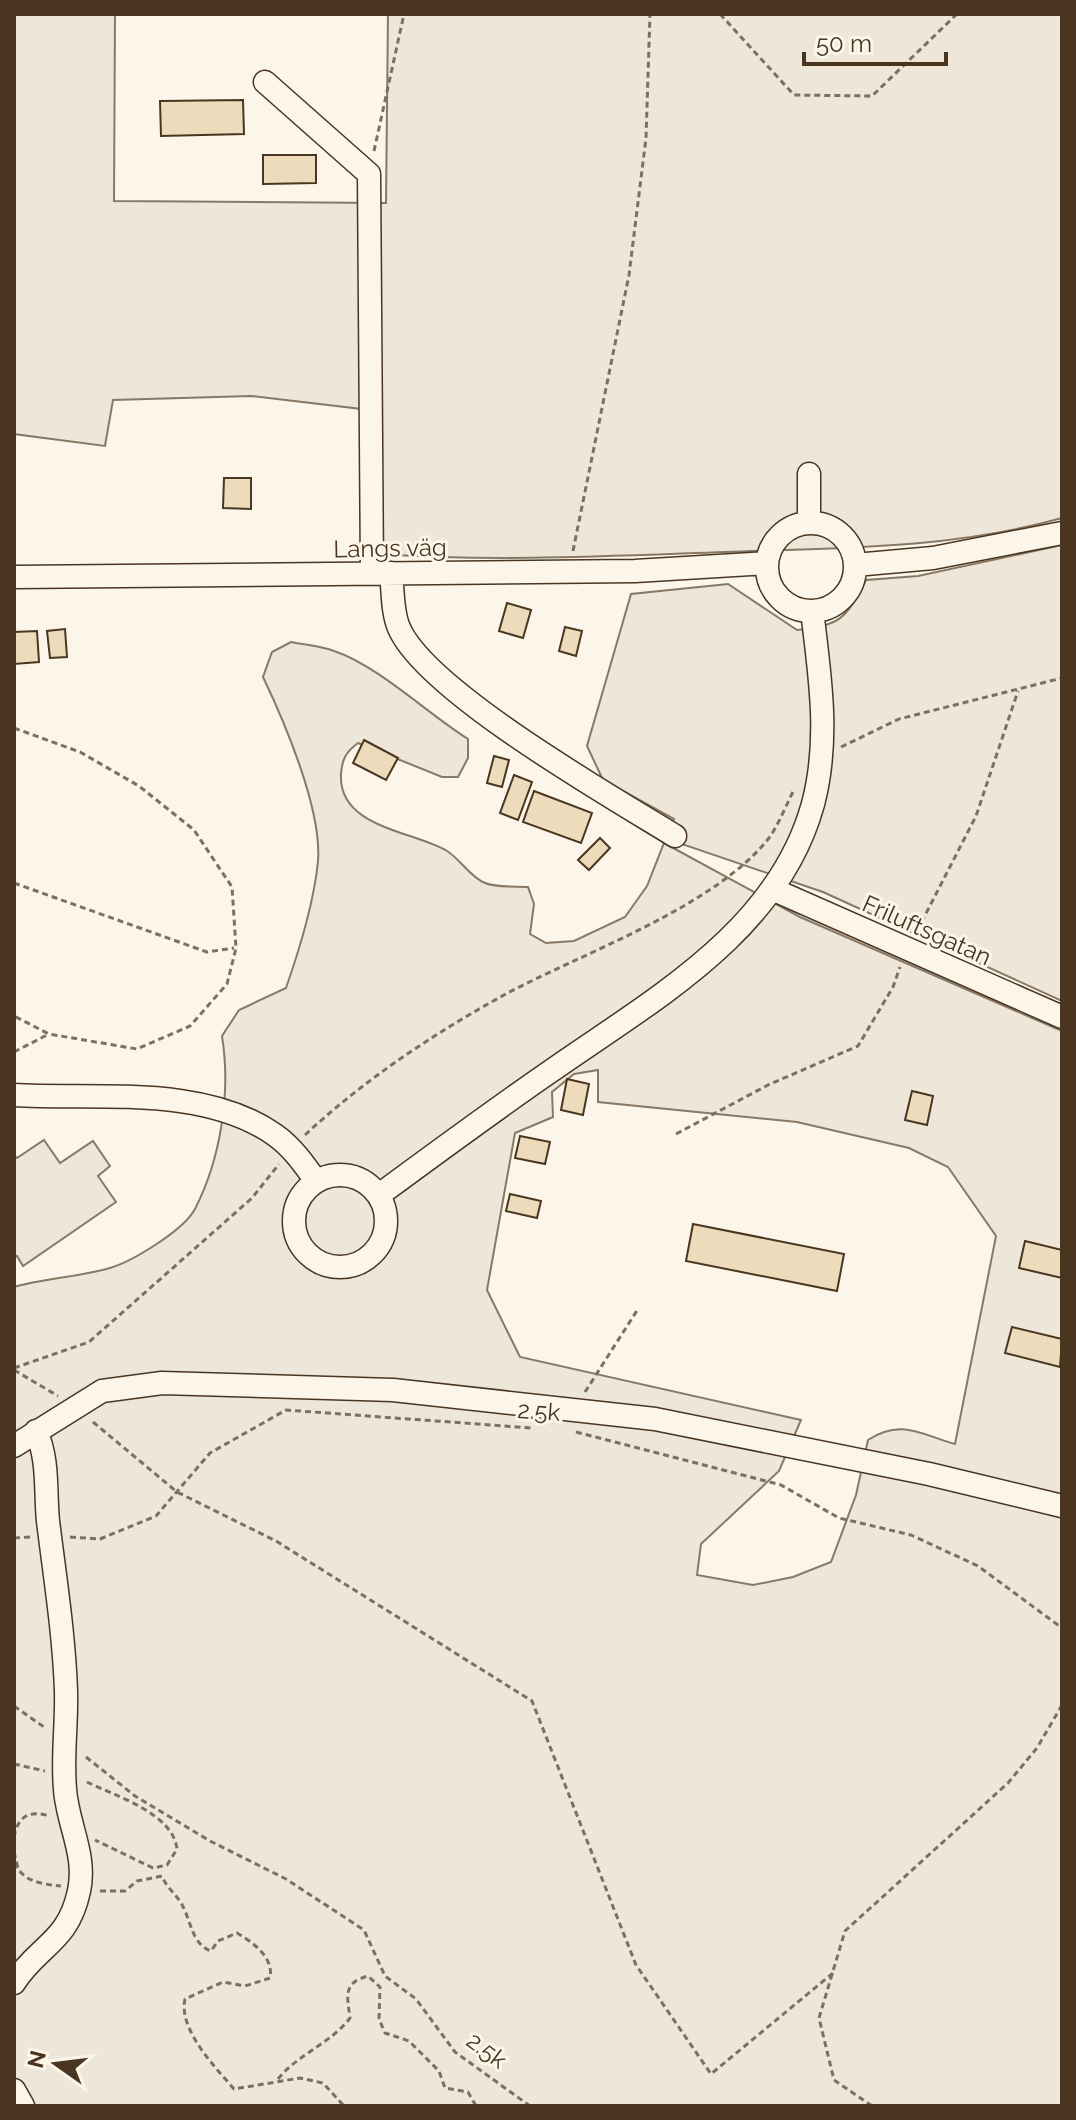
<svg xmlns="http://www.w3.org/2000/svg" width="1076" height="2120" viewBox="0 0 1076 2120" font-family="Raleway,sans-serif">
  <rect width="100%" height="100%" fill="#fbf6e9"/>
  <path fill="#ede6d9" stroke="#887966" stroke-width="2" fill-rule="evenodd" d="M14,14H115L114,201L386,203L388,14H1062V518C952,549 838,548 725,552C610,556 495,562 380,554L378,411L251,396L113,400L105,446L14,434Z
    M1062,545V1001L823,892L667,839L674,819L603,780L587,746L631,594L728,584L797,630C842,625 845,619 866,580L918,576Z
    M291,642C305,645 321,646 334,651C377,665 428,714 468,739V758L458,777H442L358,743C346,752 342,759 341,774C338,828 414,831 447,851C460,859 471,878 485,883C497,888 516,886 528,887L534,904L530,934L546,943L574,941L625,917L647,886L664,843L800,917L1062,1031V2106H14V1287C46,1278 79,1277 110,1268C133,1261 184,1230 195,1209C221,1158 231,1092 222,1036L239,1010L286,988C300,948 314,903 318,861C322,810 285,723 263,677L272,652ZM598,1070V1102L797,1122L909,1148L948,1167L996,1236L955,1444C922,1435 901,1418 868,1440L856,1495L831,1562L793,1577L753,1585L697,1575L701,1544L779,1471L801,1420L520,1357L487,1290L515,1133L553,1117L552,1092L574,1074Z"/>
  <path fill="#ede7d9" stroke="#887966" stroke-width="2" d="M44,1140L60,1163L93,1141L110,1166L98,1176L116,1202L23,1266L17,1256L14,1258V1155L17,1158Z"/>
  <path fill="#ecdcbc" stroke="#4a3520" stroke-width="2" d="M243,100L244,134L161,136L160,101Z
    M263,155H316V183L263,184Z
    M224,478H251V509L223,508Z
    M507,603L531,610L523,638L499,631Z
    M565,627L582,631L576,656L559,651Z
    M65,629L67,657L50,658L47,631Z
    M37,631L39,662L14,664V632Z
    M364,740L398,758L386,780L353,763Z
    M494,756L509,760L502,787L487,783Z
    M514,775L532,782L518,820L500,813Z
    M534,791L592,813L581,843L523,822Z
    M600,838L610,848L589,870L578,860Z
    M567,1079L589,1084L583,1115L561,1110Z
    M912,1091L933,1096L927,1125L905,1120Z
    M520,1136L550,1142L545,1164L515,1158Z
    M510,1194L541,1201L537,1218L506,1211Z
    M693,1224L844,1254L837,1291L686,1261Z
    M1025,1241L1062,1250V1278L1019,1268Z
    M1012,1327L1062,1339L1060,1367L1005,1353Z"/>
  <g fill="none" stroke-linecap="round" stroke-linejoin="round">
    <defs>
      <path id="minor" d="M265,82L369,174L372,573
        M767 567a44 44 0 1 1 88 0a44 44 0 1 1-88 0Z
        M809,523V474
        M855,565L933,558L1062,533
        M391,573C393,590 392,612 399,628C426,691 612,797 675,836
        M14,577L635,571L767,563
        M772,889L1062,1017
        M14,1095C96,1100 203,1084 275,1135C292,1147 304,1164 316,1181
        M294 1221a46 46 0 1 1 92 0a46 46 0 1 1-92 0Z
        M379,1195C436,1153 493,1111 551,1071C652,1000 778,932 813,804C830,740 820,676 812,611
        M14,1446L102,1391L162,1383L393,1390L655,1419L929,1474L1062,1506
        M14,1983C38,1945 68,1943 79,1891C87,1855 67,1823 65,1789C62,1756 67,1724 66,1691C64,1634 55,1578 48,1521C45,1491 49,1460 36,1431
        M14,2090L23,2106"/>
    </defs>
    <use href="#minor" stroke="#4a3520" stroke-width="25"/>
    <path stroke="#7f6f5c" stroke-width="3" stroke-dasharray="6 4" stroke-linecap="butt" d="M720,14L794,95L872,96L957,14
      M374,151L404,14
      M573,551L629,275L646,138L650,14
      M14,728L80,752L139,786L194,830L232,887L236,948L227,984L190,1026L137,1049L49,1034L14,1016
      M841,747L899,719L1062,678
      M14,883L207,952L234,948
      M917,931L976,816L1018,691
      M14,1052L49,1034
      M676,1134L768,1085L858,1046L893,987L900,967
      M305,1135C364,1080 433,1034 504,995C582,953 715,907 769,838C779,824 786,805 794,790
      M14,1368L89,1342L252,1198L279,1164
      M14,1370L58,1396
      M585,1392L638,1309
      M93,1422L177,1492L276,1541L532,1701L636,1965L711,2074L833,1973
      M576,1432L781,1485L839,1518L911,1535L978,1566L1062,1628
      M70,1537L100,1539L156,1516L210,1453L286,1410L532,1428
      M14,1538L30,1537
      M14,1706L44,1727
      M86,1757L135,1796L210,1841L286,1879L364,1930L385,1976L416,1999L455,2052L530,2106
      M14,1764L45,1771
      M87,1782C115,1796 173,1813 177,1849L167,1865L153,1868L95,1840
      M14,1837C18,1816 29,1810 50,1816
      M14,1852L18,1868
      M14,1863C24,1882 41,1884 61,1886
      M100,1891H125L137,1881L162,1876C166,1887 175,1893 181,1903C191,1919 191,1944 211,1951L218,1941L237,1933C254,1943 274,1958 270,1978L245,1986L223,1982L185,1999C178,2029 215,2067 234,2089L300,2078L323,2083L344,2106
      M278,2079C298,2054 330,2044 350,2018C347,1995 343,1983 368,1976L380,1987L379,2019L385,2033L409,2041L439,2071L445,2088L468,2092L476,2106
      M872,2106L834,2080L819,2018L845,1931L1008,1783L1037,1748L1062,1705"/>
    <use href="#minor" stroke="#fbf6e9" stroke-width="22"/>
  </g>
  <g text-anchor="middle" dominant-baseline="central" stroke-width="6" stroke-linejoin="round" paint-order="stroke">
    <g font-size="24" fill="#4a3520" stroke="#fbf6e9">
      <text transform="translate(390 548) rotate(-1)">Langs väg</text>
      <text transform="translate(927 930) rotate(24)">Friluftsgatan</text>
      <text transform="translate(539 1411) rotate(4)">2.5k</text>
      <text transform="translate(487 2050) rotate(37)">2.5k</text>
    </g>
  </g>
  <rect width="1076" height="2120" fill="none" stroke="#4a3520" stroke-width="32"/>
  <g transform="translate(56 2064) rotate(284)" stroke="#fbf6e9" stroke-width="6" paint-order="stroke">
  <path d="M0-6L14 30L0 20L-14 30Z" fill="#4a3520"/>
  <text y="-12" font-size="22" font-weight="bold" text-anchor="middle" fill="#4a3520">N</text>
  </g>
  <path d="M804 52v12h142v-12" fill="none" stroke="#4a3520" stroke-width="4"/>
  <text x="816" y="52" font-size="24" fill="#4a3520" stroke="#fbf6e9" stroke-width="6" paint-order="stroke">50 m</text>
</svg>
